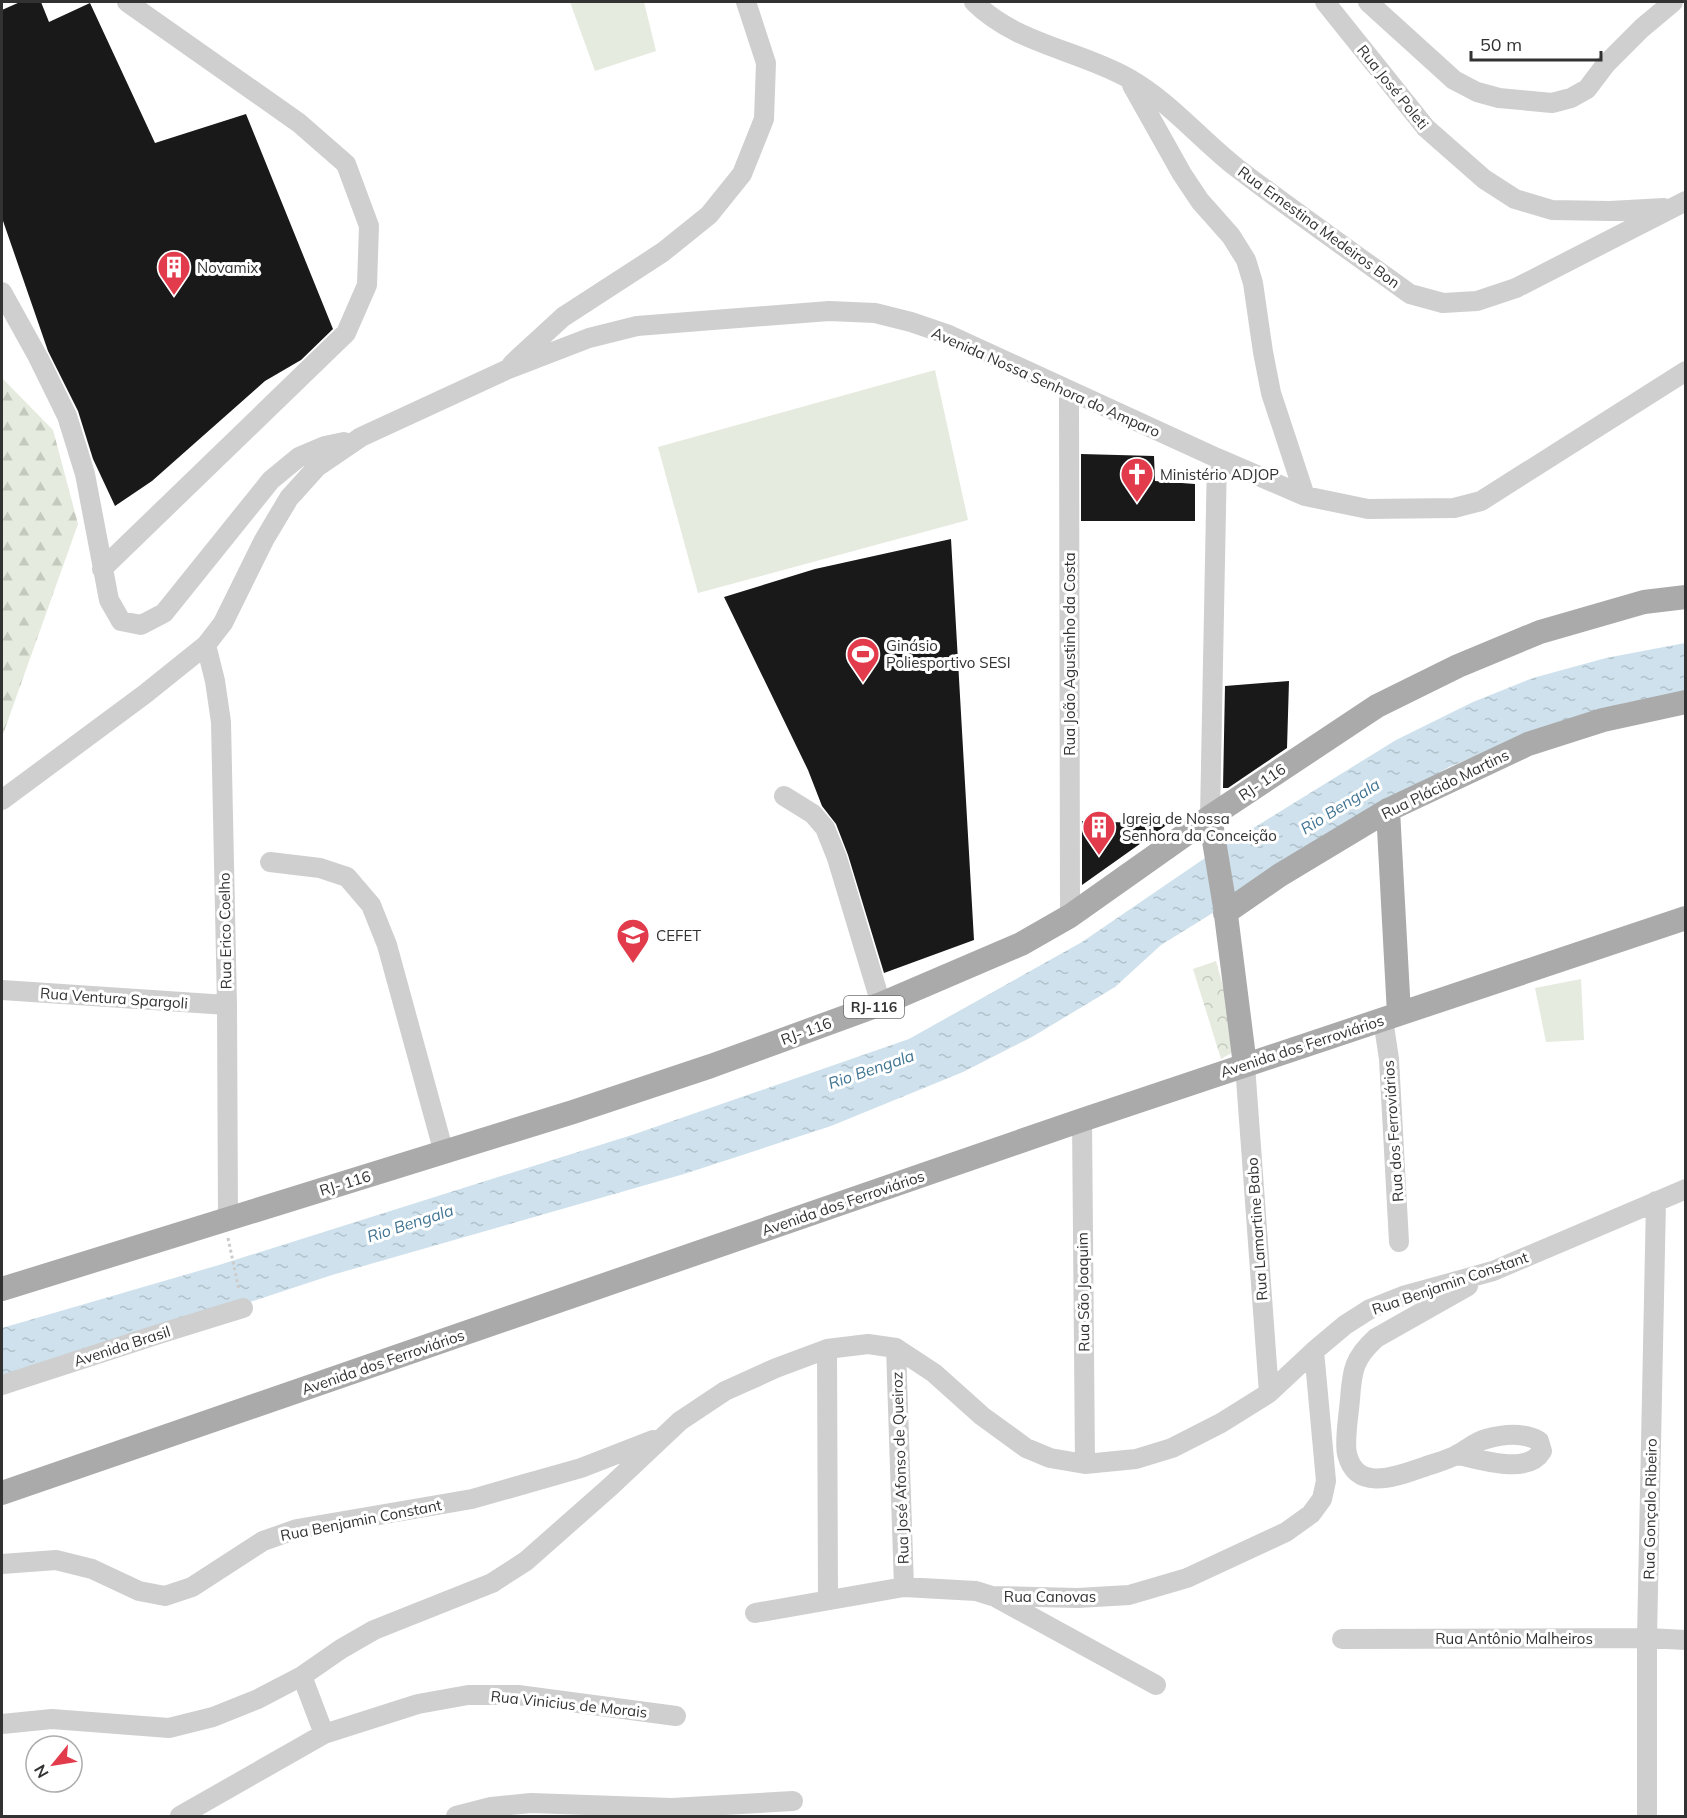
<svg xmlns="http://www.w3.org/2000/svg" width="1687" height="1818" viewBox="0 0 1687 1818" font-family="Mulish,sans-serif">
  <defs>
    <pattern id="forest-firs" width="22" height="20" patternUnits="userSpaceOnUse" patternTransform="scale(1.5)"><rect width="22" height="20" fill="#e5ebde"/><path d="M5 1l3.5 6h-7zM16 11l3.5 6h-7z" fill="#c5cabf"/></pattern>
    <pattern id="park-crowns" width="20" height="18" patternUnits="userSpaceOnUse" patternTransform="scale(1.5)"><rect width="20" height="18" fill="#e5ebde"/><path d="M2 6a3 3 0 1 1 6 0M12 15a3 3 0 1 1 6 0" fill="none" stroke="#c5cabf"/></pattern>
    <pattern id="water-ripples" width="26" height="14" patternUnits="userSpaceOnUse" patternTransform="scale(1.5)"><rect width="26" height="14" fill="#cee1ec"/><path d="M2 4q2-2 4 0t4 0M15 11q2-2 4 0t4 0" fill="none" stroke="#b1c2cb"/></pattern>
  </defs>
  <rect width="100%" height="100%" fill="#fff"/>
  <path fill="url(#forest-firs)" d="M2,378L53,430L78,524L2,737Z"/>
  <path fill="url(#park-crowns)" d="M1216,961L1240,1048L1221,1059L1193,969Z"/>
  <path fill="#e5ebde" d="M570,2H644L656,51L595,71Z
    M935,370L968,520L698,593L658,447Z
    M1581,979L1584,1040L1546,1042L1535,988Z"/>
  <path fill="url(#water-ripples)" d="M1685,643V692L1625,703L1551,725L1449,767L1363,816L1279,872L1161,945L1115,987L1032,1037L963,1072L831,1126L684,1174L332,1275L2,1384V1328L219,1265L635,1134L909,1039L1082,942L1208,856L1396,740L1473,702L1533,678L1606,658Z"/>
  <path fill="#191919" d="M20,2H41L49,22L90,3L155,143L246,114L333,329L301,360L265,381L152,481L115,506L93,459L78,411L48,351L2,218V10Z
    M1081,454L1154,456L1155,481L1195,484V521H1081Z
    M951,539L974,940L884,973L848,855L836,824L822,806L808,770L724,597L815,569Z
    M1289,681L1287,748L1228,788H1223L1225,686Z
    M1082,821L1168,824L1082,885Z"/>
  <g fill="none" stroke-linecap="round" stroke-linejoin="round">
    <path stroke="#ccc" stroke-width="3" stroke-dasharray="3 3" stroke-linecap="butt" d="M228,1238L239,1290"/>
    <path stroke="#cfcfcf" stroke-width="20" d="M974,2C1016,44 1078,50 1128,78C1169,101 1200,139 1237,168C1293,211 1352,252 1410,294L1443,303L1477,301L1516,288L1686,201
      M1325,2L1426,128L1484,179L1515,199L1552,210L1610,211L1664,208
      M1368,2L1454,80L1477,92L1499,98L1552,103L1571,98L1587,89L1606,64L1642,28L1673,2
      M1132,85L1182,174L1200,201L1231,236L1246,260L1253,283L1263,352L1271,393L1305,496
      M2,292L38,357L67,416L85,474L109,600L121,621L141,625L164,613L271,480L299,457L325,446L344,442
      M512,364L563,317L663,252L709,215L742,174L764,119L766,63L746,2
      M1069,391L1070,916
      M102,569L346,333L367,285L369,226L346,164L299,123L127,2
      M206,645L215,681L221,722L227,1005L228,1219
      M784,796L813,814L825,828L837,858L881,1004
      M2,800L145,694L206,645L223,623L264,540L289,498L317,467L361,437L506,370L589,338L637,326L829,311L875,313L911,322L949,335L1217,458L1305,496L1368,509L1454,508L1481,501L1686,371
      M1210,817L1217,458
      M270,862L320,868L347,877L371,905L387,945L444,1153
      M2,990L227,1005
      M1383,1019L1389,1059L1399,1242
      M1245,1065L1269,1393
      M1082,1120L1085,1464
      M896,1348L904,1587
      M827,1349L828,1599
      M2,1385L159,1334L243,1308
      M1457,1455C1481,1459 1527,1476 1542,1451L1539,1441C1523,1432 1504,1434 1486,1439C1475,1442 1468,1449 1458,1454C1448,1460 1435,1463 1424,1467C1397,1476 1357,1493 1347,1454C1344,1440 1349,1414 1350,1399C1352,1370 1354,1358 1376,1338L1468,1286
      M2,1564L56,1560L92,1569L139,1591L165,1596L192,1587L263,1541L297,1529L472,1499L581,1468L653,1440
      M997,1598L1156,1685
      M755,1613L904,1587L976,1591L992,1596L1078,1598L1129,1595L1187,1578L1286,1532L1311,1514L1322,1499L1326,1481L1314,1351
      M1342,1639L1647,1638L1686,1640
      M302,1676L324,1734
      M2,1724L52,1719L169,1728L213,1717L258,1699L302,1676L341,1649L374,1630L492,1583L526,1561L611,1486L680,1421L725,1391L776,1368L827,1349L868,1344L896,1348L934,1373L982,1416L1026,1448L1050,1458L1085,1464L1136,1459L1172,1448L1221,1423L1269,1393L1314,1351L1345,1325L1370,1309L1403,1296L1493,1271L1686,1189
      M180,1816L324,1734L418,1704L468,1695H518L676,1716
      M456,1816L491,1807L531,1803L672,1808L793,1801
      M1647,1816V1638L1656,1201"/>
    <path stroke="#aaa" stroke-width="24" d="M1388,810L1399,1014
      M1210,817L1225,907L1245,1065
      M1225,913L1280,875L1388,810L1528,744L1603,720L1686,702
      M2,1289L573,1112L711,1066L881,1004L1021,944L1070,916L1210,817L1377,706L1458,666L1540,632L1644,602L1686,597
      M2,1493L1082,1120L1686,918"/>
  </g>
  <defs>
    <symbol id="building-pin" viewBox="-11 -11 22 30"><path d="M0 17L-7.5 6A9.5 9.5 0 1 1 7.5 6Z" fill="#e13b4c" stroke="#fff"/><path d="M-4-6H4V6H1V3H-1V6H-4ZM-2.5-4.3h1.7v1.8h-1.7ZM.8-4.3h1.7v1.8H.8ZM-2.5-1h1.7V.8h-1.7ZM.8-1h1.7V.8H.8Z" fill="#fff"/></symbol>
    <symbol id="church-pin" viewBox="-11 -11 22 30"><path d="M0 17L-7.5 6A9.5 9.5 0 1 1 7.5 6Z" fill="#e13b4c" stroke="#fff"/><path d="M-1.2-6h2.4v3.5h3.3v2.4h-3.3V6h-2.4V-.1h-3.3v-2.4h3.3Z" fill="#fff"/></symbol>
    <symbol id="stadium-pin" viewBox="-11 -11 22 30"><path d="M0 17L-7.5 6A9.5 9.5 0 1 1 7.5 6Z" fill="#e13b4c" stroke="#fff"/><path d="M0-5a6.5 5 0 1 0 0 10a6.5 5 0 1 0 0-10ZM-3.5-1.8h7v3.6h-7Z" fill="#fff"/></symbol>
    <symbol id="university-pin" viewBox="-11 -11 22 30"><path d="M0 17L-7.5 6A9.5 9.5 0 1 1 7.5 6Z" fill="#e13b4c" stroke="#fff"/><path d="M0-5L7-2L0 1L-7-2ZM-4 1L0 2.5L4 1V4Q0 6-4 4Z" fill="#fff"/></symbol>
  </defs>
  <g fill-rule="evenodd">
    <use href="#building-pin" x="155" y="248" width="38" height="52"/>
    <use href="#church-pin" x="1118" y="455" width="38" height="52"/>
    <use href="#stadium-pin" x="844" y="635" width="38" height="52"/>
    <use href="#building-pin" x="1080" y="808" width="38" height="52"/>
    <use href="#university-pin" x="614" y="916" width="38" height="52"/>
  </g>
  <g text-anchor="middle" dominant-baseline="central" stroke-width="6" stroke-linejoin="round" paint-order="stroke">
    <rect fill="#fff" stroke="#707070" stroke-width="1.5" x="844" y="996" width="60" height="22" rx="4.5"/>
    <g font-size="14" font-weight="bold" fill="#323232">
      <text x="874" y="1007">RJ-116</text>
    </g>
    <g font-size="15" fill="#323232" stroke="#fff">
      <text transform="translate(1393 87) rotate(51)">Rua José Poleti</text>
      <text transform="translate(1319 227) rotate(36)">Rua Ernestina Medeiros Bon</text>
      <text transform="translate(1046 382) rotate(24)">Avenida Nossa Senhora do Amparo</text>
      <text transform="translate(1069 654) rotate(-90)">Rua João Agustinho da Costa</text>
      <text transform="translate(1262 782) rotate(-34)">RJ- 116</text>
      <text transform="translate(1445 784) rotate(-26)">Rua Plácido Martins</text>
      <text transform="translate(225 931) rotate(-91)">Rua Erico Coelho</text>
      <text transform="translate(114 998) rotate(4)">Rua Ventura Spargoli</text>
      <text transform="translate(806 1031) rotate(-20)">RJ- 116</text>
      <text transform="translate(1302 1046) rotate(-18)">Avenida dos Ferroviários</text>
      <text transform="translate(1393 1131) rotate(-94)">Rua dos Ferroviários</text>
      <text transform="translate(345 1183) rotate(-17)">RJ- 116</text>
      <text transform="translate(843 1203) rotate(-19)">Avenida dos Ferroviários</text>
      <text transform="translate(1257 1229) rotate(-94)">Rua Lamartine Babo</text>
      <text transform="translate(1450 1283) rotate(-19)">Rua Benjamin Constant</text>
      <text transform="translate(1083 1292) rotate(-91)">Rua São Joaquim</text>
      <text transform="translate(122 1346) rotate(-18)">Avenida Brasil</text>
      <text transform="translate(383 1362) rotate(-19)">Avenida dos Ferroviários</text>
      <text transform="translate(900 1468) rotate(-92)">Rua José Afonso de Queiroz</text>
      <text transform="translate(1650 1509) rotate(-89)">Rua Gonçalo Ribeiro</text>
      <text transform="translate(361 1520) rotate(-11)">Rua Benjamin Constant</text>
      <text x="1050" y="1596">Rua Canovas</text>
      <text x="1514" y="1638">Rua Antônio Malheiros</text>
      <text transform="translate(569 1704) rotate(6)">Rua Vinicius de Morais</text>
    </g>
    <g font-size="15" fill="#323232" stroke="#fff" text-anchor="start">
      <text x="197" y="267">Novamix</text>
      <text x="1160" y="474">Ministério ADJOP</text>
      <text x="886" y="645">Ginásio<tspan x="886" dy="17">Poliesportivo SESI</tspan></text>
      <text x="1122" y="818">Igreja de Nossa<tspan x="1122" dy="17">Senhora da Conceição</tspan></text>
      <text x="656" y="935">CEFET</text>
    </g>
    <g font-size="16" font-style="italic" fill="#417593" stroke="#fff">
      <text transform="translate(1340 806) rotate(-32)">Rio Bengala</text>
      <text transform="translate(871 1069) rotate(-19)">Rio Bengala</text>
      <text transform="translate(410 1223) rotate(-18)">Rio Bengala</text>
    </g>
  </g>
  <rect width="1687" height="1818" fill="none" stroke="#323232" stroke-width="6"/>
  <g transform="translate(54 1764) rotate(240)"><circle r="28" fill="#ffffff" stroke="#adadad" stroke-width="1.5"/>
  <path d="M0-4.5L10 22L0 15L-10 22Z" fill="#e13b4c"/>
  <text y="-9" font-size="16" font-weight="bold" text-anchor="middle" fill="#323232">N</text>
  </g>
  <path d="M1471 51v9h130v-9" fill="none" stroke="#323232" stroke-width="3"/>
  <text x="1480" y="51" font-size="18" fill="#323232" stroke="#ffffff" stroke-width="4.5" paint-order="stroke">50 m</text>
</svg>
